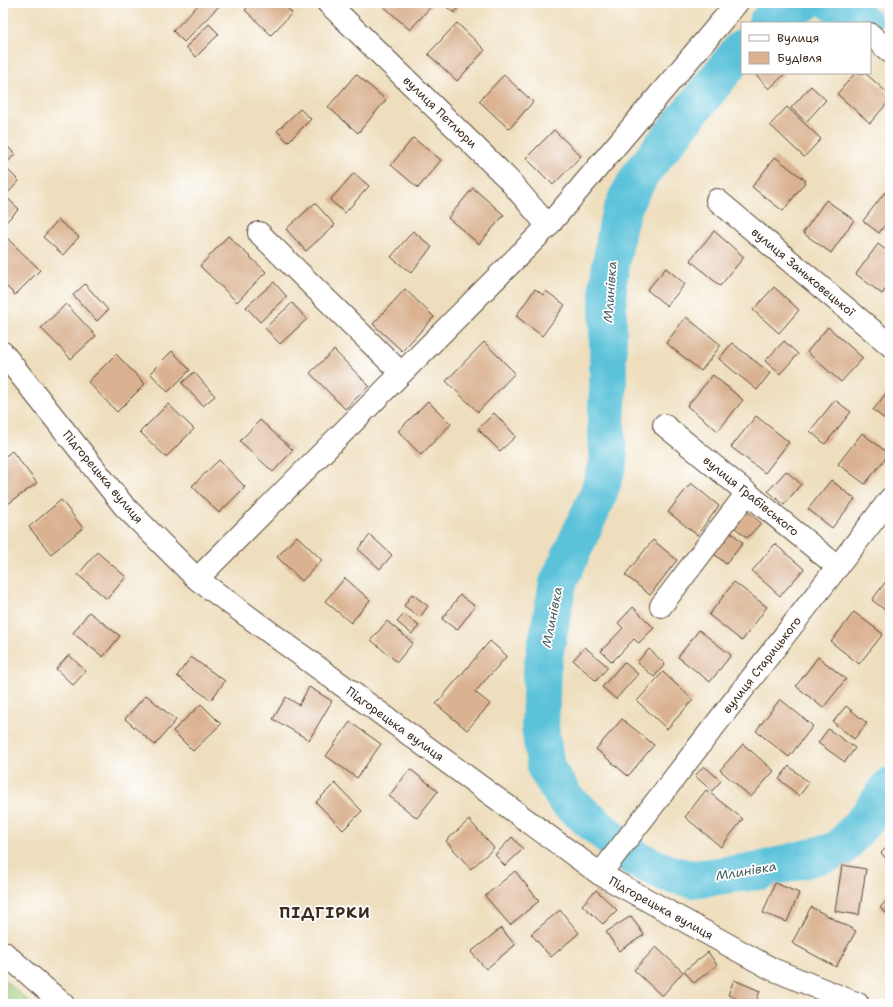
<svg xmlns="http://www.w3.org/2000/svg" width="893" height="1007" viewBox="0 0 893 1007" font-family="'Shantell Sans',sans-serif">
  <rect width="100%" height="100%" fill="#fff"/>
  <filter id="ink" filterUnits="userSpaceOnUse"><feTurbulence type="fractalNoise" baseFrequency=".025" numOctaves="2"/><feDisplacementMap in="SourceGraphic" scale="8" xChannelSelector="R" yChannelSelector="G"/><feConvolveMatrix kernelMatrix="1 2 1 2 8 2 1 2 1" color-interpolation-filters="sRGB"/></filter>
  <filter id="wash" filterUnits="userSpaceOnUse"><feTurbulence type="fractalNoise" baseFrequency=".012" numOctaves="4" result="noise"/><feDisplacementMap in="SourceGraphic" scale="16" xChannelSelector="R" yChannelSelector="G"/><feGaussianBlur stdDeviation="0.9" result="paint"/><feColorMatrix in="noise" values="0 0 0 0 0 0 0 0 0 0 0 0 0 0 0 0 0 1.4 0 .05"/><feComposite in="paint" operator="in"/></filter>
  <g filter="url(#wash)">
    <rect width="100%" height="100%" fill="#eedebd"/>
    <path fill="#9bc977" stroke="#6b7a4a" d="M3,979L32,1004H3Z"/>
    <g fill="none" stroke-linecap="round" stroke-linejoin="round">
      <path stroke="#5cc2da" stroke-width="38" d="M833,3L842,7L863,23
        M767,23L781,11L804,3
        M742,48L642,172L627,198L618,222L608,283V389L606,424L609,461L598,495L558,583L542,668L540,727L546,768L566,800L636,859L669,874L693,879L759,871L839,850L870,814L890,786"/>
    </g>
    <g id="blocks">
      <path fill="#dab291" d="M200,3H222L184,42L173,31Z
        M251,3H282L292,13L271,35L245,10Z
        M380,3H434L410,30Z
        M442,3H462L454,13Z
        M457,23L485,50L457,81L428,54Z
        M209,24L219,34L196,57L186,47Z
        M754,73H784L785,74L769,89Z
        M855,73H865L890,95V100L870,123L837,94Z
        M356,74L386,100L358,133L328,107Z
        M504,75L533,102L509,129L479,101Z
        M811,86L826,100L806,122L791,108Z
        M787,107L821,139L804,157L770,125Z
        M300,109L311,119L288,142L277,131Z
        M554,130L581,156L553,185L526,158Z
        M413,138L441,160L418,188L391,165Z
        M4,143L15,154L4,166L19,181L7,194L3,191V144Z
        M775,157L806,181L783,211L752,187Z
        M354,173L369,186L345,213L330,200Z
        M473,188L504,215L479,244L448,218Z
        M885,192L890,195V218L879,233L863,221Z
        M6,197L19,209L3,225V200Z
        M826,200L854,220L831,253L803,233Z
        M315,203L335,225L306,251L286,229Z
        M58,220L79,237L63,255L43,237Z
        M413,231L432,247L411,273L391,257Z
        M714,231L744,257L720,286L690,260Z
        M228,236L266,272L237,302L200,266Z
        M6,237L40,270L15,295L3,283V240Z
        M878,244L890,253V283L882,294L856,274Z
        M666,268L685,284L667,306L647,290Z
        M274,282L287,297L260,322L246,307Z
        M85,284L108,310L97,321L73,295Z
        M774,287L799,310L779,333L753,310Z
        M405,289L434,317L402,351L373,324Z
        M535,289L543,295L546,291L565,305L542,336L516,316Z
        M292,303L307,319L280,344L265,328Z
        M66,304L96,336L71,359L41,328Z
        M686,317L721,345L701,371L666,343Z
        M828,327L863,358L841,382L807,352Z
        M784,341L798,354L780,374L765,361Z
        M484,342L515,373L478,412L446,381Z
        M732,343L770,373L757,390L719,359Z
        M334,350L369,386L345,409L310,373Z
        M172,351L190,370L168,392L150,373Z
        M116,354L145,384L117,412L88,382Z
        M194,372L215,396L203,406L182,383Z
        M713,375L743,400L718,431L687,406Z
        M890,388V423L873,410Z
        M835,400L851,412L825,444L810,431Z
        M428,401L451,424L421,455L398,431Z
        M168,404L194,429L166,457L140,432Z
        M494,413L516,436L500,451L478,429Z
        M756,416L789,442L765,473L731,447Z
        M260,420L293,450L273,472L240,441Z
        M862,433L889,454L865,484L838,464Z
        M12,451L37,483L8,504L3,496V458Z
        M219,460L245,487L219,513L192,486Z
        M786,471L801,484L784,505L768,491Z
        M831,480L855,499L832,528L808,509Z
        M691,483L719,506L697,535L668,512Z
        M61,500L83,528L51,554L29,527Z
        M747,511L761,523L747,538L734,527Z
        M731,532L743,543L726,564L713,553Z
        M370,535L392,555L380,569L358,549Z
        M297,536L322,560L302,581L277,557Z
        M653,540L677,560L650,595L625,575Z
        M775,544L804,569L780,596L752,571Z
        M97,552L126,577L107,599L78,575Z
        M890,576V614L872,600Z
        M345,578L370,600L351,623L325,601Z
        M734,582L767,607L742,641L709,615Z
        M412,594L428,606L420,617L404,606Z
        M460,595L475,606L457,630L442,619Z
        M633,607L654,628L639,643L634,639L612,662L601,651L623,628L618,623Z
        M89,612L120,636L103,657L73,633Z
        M854,612L883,634L859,664L831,642Z
        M404,614L419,626L412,634L397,622Z
        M387,621L413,643L397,662L371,640Z
        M699,630L731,655L710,682L678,657Z
        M490,641L507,656L475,692L490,704L467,730L436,704Z
        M585,647L608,667L596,681L573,660Z
        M649,649L665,664L654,677L637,662Z
        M69,655L86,671L73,685L56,669Z
        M191,657L225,681L211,700L177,676Z
        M818,657L846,679L823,708L796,686Z
        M624,662L638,674L616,699L602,687Z
        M663,672L693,700L667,729L637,701Z
        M309,687L332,701L309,740L273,719L286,697L299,705Z
        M146,695L176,720L155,745L125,719Z
        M780,699L813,726L789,757L756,731Z
        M201,704L221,724L193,751L173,731Z
        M846,706L867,723L854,739L833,722Z
        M622,719L654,745L628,776L596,749Z
        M350,722L381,744L357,778L326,756Z
        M828,729L855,748L845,762L818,743Z
        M743,744L774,771L751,797L720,770Z
        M704,766L721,781L712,791L695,776Z
        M789,766L809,783L799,796L779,779Z
        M410,769L438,791L417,818L389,796Z
        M335,783L362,811L343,830L316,802Z
        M706,790L743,819L721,847L685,817Z
        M469,820L494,848L471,869L446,841Z
        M512,837L523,849L505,866L495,855Z
        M890,844V862L881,853Z
        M842,865L866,869L859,915L835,911Z
        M515,871L539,901L510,925L485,896Z
        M775,883L799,893L787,922L763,913Z
        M596,890L617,910L603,924L582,905Z
        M890,896V916L880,908Z
        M811,907L856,931L836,967L792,943Z
        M560,910L579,933L551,957L531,934Z
        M631,916L644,935L619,951L606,932Z
        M501,928L515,945L486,969L471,952Z
        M656,947L683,972L662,996L634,970Z
        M708,952L717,965L694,983L684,971Z
        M734,980L760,991L755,1004H751L728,995Z"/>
    </g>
  </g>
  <g filter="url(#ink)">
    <use href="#blocks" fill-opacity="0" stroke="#564536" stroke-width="1"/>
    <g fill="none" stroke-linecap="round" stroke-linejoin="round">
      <defs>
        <path id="minor" d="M328,3L508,179L548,226
          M870,34L890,52
          M717,200L890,345
          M259,233L401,373
          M3,353L124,506L197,579L600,874L772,969L858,1004
          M664,425L838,567
          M197,579L548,226L737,3
          M661,606L747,493
          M600,874L890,499"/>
        <path id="major" d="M3,952L63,1004"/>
      </defs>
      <use href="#minor" stroke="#564536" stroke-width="24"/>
      <use href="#major" stroke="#564536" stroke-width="24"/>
      <use href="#minor" stroke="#fff" stroke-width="22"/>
      <use href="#major" stroke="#fff" stroke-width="22"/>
    </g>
  </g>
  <g text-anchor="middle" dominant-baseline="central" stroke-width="3.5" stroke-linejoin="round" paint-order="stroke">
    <g font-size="12" fill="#3b2a1e" stroke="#fff">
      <text transform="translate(440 112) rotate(44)">вулиця Петлюри</text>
      <text transform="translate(803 272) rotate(40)">вулиця Заньковецької</text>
      <text transform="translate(103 477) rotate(50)">Підгорецька вулиця</text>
      <text transform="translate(751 496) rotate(39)">вулиця Грабівського</text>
      <text transform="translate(762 665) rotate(-52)">вулиця Старицького</text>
      <text transform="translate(395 724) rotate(36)">Підгорецька вулиця</text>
      <text transform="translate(661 908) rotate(29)">Підгорецька вулиця</text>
    </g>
    <g font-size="13" font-style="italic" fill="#475f60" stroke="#fff">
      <text transform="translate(610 292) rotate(-86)">Млинівка</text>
      <text transform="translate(552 617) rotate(-79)">Млинівка</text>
      <text transform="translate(746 871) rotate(-10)">Млинівка</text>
    </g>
    <g font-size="16" font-weight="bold" letter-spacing="1" fill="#3b2a1e" stroke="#fff">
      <text x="325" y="912">ПІДГІРКИ</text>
    </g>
  </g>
  <rect width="893" height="1007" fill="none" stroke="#fff" stroke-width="16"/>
  <rect x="741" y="22" width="130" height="52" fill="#ffffff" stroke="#b1aaa5"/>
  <rect x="749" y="35" width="20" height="6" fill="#ffffff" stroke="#b1aaa5"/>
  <text x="777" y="42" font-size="12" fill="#3b2a1e">Вулиця</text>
  <rect x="749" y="52" width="20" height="12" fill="#dab291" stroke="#b1aaa5"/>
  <text x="777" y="62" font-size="12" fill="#3b2a1e">Будівля</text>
</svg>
